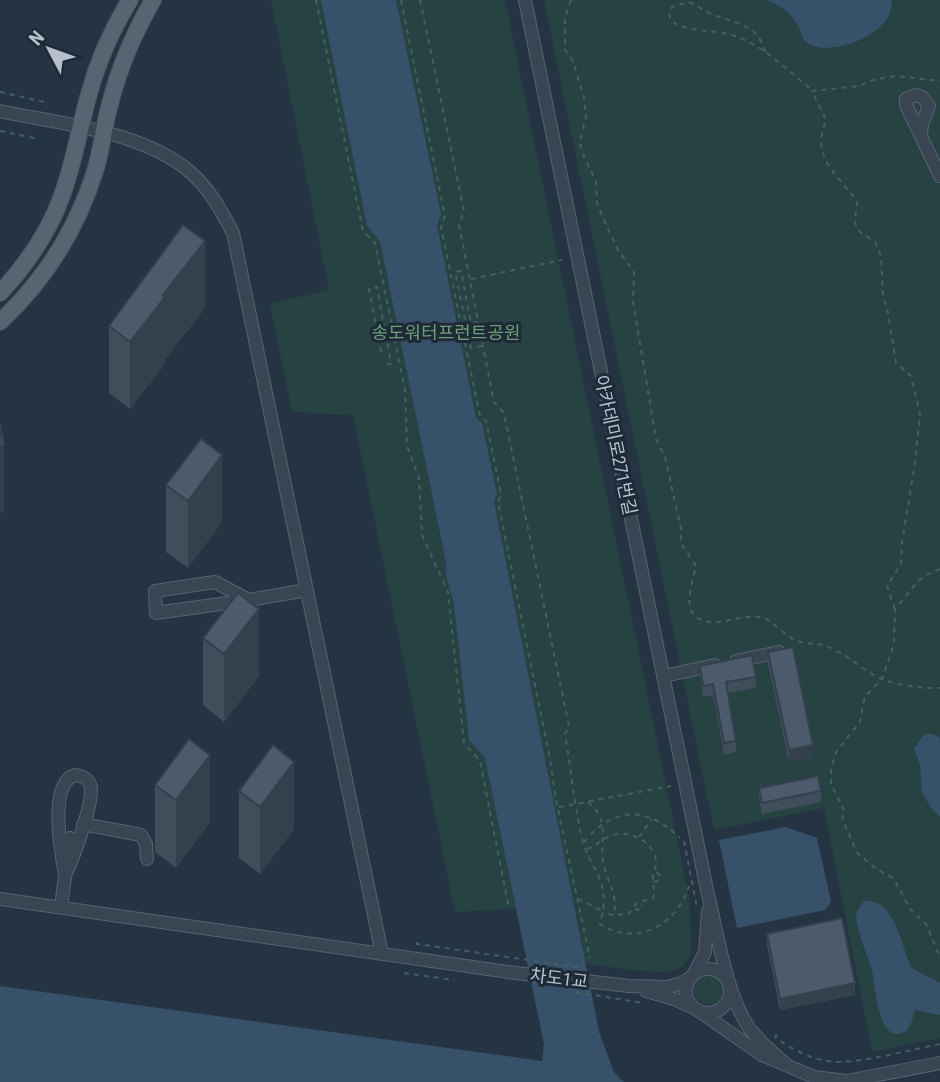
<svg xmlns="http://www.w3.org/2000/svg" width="940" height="1082" viewBox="0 0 940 1082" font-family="'Roboto Condensed','Noto Sans KR',sans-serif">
  <rect width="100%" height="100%" fill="#253442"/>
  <path fill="#274243" d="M271,0H505L690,902L691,954C688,961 684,967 676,970C658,976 607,966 586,964L599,1032L544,1044L516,909L455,912L353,415L292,412L270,304L329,290Z
    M544,0H940V1038L872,1052L824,808L714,830Z
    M694 990a15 15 0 1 1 30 0a15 15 0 1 1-30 0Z"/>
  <path fill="#38516a" d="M321,0H396L441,214L437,225L476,418L482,423L497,494L494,501L599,1032L614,1072L624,1082H0V986L542,1061L544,1044L485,758L469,740L454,604L446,575V562L380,241L367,226Z
    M767,0H892C891,6 891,11 889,16C877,38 828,58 806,42C802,38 801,33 799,28C791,11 782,7 767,0Z
    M925,734H933L940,738V817L931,808L922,792L920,765L914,748Z
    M786,827L817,838L831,902L825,910L737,928L719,840Z
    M864,901C896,898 901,948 912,968L940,983V1015L915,1010C912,1019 911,1034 897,1034C877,1033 876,986 872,971C867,954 859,937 856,919L857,911Z"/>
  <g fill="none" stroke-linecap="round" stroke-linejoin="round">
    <defs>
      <path id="minor" d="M525,0L707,890C717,931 726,995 750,1029C761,1043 775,1055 788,1066
        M0,111C61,124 141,131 189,171C209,188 221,210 233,233L382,954
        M921,134L922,124L929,106L922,97L916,95L906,99V105L940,176
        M249,600L156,613L155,591L215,582L249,600L307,590
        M736,661L779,652
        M664,676L715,665
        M75,775C83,776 90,780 91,788C93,803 73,860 65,875C61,852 48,784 75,775Z
        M83,824L141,835L146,844L147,859
        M0,899L515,973L629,986L667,987L682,983L691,977
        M61,907L70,838
        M686 991a22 22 0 1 1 44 0a22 22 0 1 1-44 0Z
        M694,974L705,952L708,911
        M646,991L674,999L696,1009L762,1055L814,1077L847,1081L940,1063"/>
      <path id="major" d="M0,293C26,265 48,234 61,198C74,164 79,129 89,94C98,61 112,29 130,0
        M0,322C45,280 78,227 96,168C102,147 104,125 110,104C119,68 134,33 153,0"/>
    </defs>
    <use href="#minor" stroke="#57636f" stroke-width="14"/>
    <use href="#major" stroke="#46515e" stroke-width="18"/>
    <path stroke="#455f60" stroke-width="2" stroke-dasharray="5 5" stroke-linecap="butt" d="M316,0L363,231L375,243L405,390L407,446L419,478L422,535L448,592L464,743L480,761L509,909
      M401,0L445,216L441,227L480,416L486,421L501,494L498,502L550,759L556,800L590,958
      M420,0L464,211L459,225L494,402L504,413L569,726L565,734C571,769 574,803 582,838C588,866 608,877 603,911
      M571,0L565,18V50L573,61L584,98L586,117L580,141L581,150L596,182L597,203L606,225L618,250L634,272L633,302L656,439L665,457L681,529V543L696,566C693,579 683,608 696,617C717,631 738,613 759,617C773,619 782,634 795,640C805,645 816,642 826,646C847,653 862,671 882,679C896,685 925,689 940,688
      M765,52C758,24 737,24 714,15C706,12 698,6 689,2L672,7L669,12L671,21C689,33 714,29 735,36C764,46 788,71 812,90
      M0,92L49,103
      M0,131L39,139
      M471,279L562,260
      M478,322L471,323L461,271L455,272L471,348L482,346
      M381,352L369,289L377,287L391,364L383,365
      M940,569L928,574L918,581L895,609L894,644L882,679L865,696L860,722L836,752L831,769V784L845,812L842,818L857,853L875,868L894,879L910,909L926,924L940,957
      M895,609L887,586L901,564L902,543L915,463L920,413L911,376L896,363L887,307L883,298L881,256L875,242L860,232L856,227L855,220L857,201C835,172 811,158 826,120L812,91L859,86L876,79L896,76L940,81
      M588,802C612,822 598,842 604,866C608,883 618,895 614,915L603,913
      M559,807L671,786
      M639,837L652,819
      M684,841L697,908
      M584,842C614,806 647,806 680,838
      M587,849C597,846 605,836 617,834C633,832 653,842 656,860C657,866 654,870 653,876C652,885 656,890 653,898L637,903L629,914L614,915
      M654,882L659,880L660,875L655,871
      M578,899L603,911L600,924C636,948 678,924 689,886
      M635,909L641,910L642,905
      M417,942V944L584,968
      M404,973L454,980
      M576,992L643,1003
      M777,1035L775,1037L777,1039C792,1049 809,1058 827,1061C852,1066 913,1049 940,1044"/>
    <use href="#minor" stroke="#394552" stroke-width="12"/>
    <use href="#major" stroke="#576572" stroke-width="16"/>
    <path stroke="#455f60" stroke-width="2" stroke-dasharray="5 5" stroke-linecap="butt" d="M386,340L466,324"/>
  </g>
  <path fill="#404e5c" d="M205,308L165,360V364L130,409L109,393V326Z
    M166,485L222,522L188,568L166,552Z
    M203,638L259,676L224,722L203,705Z
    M768,652L813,757L789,762L768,664Z
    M700,666L756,677V688L728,693L736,741V752L724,755L713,695L703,697L700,677Z
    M155,785L210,822L176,868L155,852Z
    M759,788L821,791V802L762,814L759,799Z
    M239,791L294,829L260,874L239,858Z
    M767,934L855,995L780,1010L767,945Z"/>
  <path fill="#34404b" d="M205,241V308L165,360V364L130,409V342L163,295Z
    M4,445V512L0,513V446Z
    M222,455V522L188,568V501Z
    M259,609V676L224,722V654Z
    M813,745V757L789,762V750Z
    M210,755V822L176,868V800Z
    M294,762V829L260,874V807Z
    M855,983V995L780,1010V999Z"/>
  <path fill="#4b5b6b" stroke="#34404b" stroke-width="2" d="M183,225L205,241L163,295L165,297L130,342L109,326Z
    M0,424L4,445L0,446Z
    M201,439L222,455L188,501L166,485Z
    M238,593L259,609L224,654L203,638Z
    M793,647L813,745L789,750L768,652Z
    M752,655L756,677L726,682L736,741L724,743L713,684L703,686L700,666Z
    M189,739L210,755L176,800L155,785Z
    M273,745L294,762L260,807L239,791Z
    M818,776L821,791L762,803L759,788Z
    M842,918L855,983L780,999L767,934Z"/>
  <g text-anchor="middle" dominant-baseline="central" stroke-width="6" stroke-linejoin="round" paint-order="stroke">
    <g font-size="18" fill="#6c9e74" stroke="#1e2a37">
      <text x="446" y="332">송도워터프런트공원</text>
    </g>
    <g font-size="18" fill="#b6c0cc" stroke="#1e2a37">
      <text transform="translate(616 445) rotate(78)">아카데미로271번길</text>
      <text transform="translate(559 978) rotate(7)">차도1교</text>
    </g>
  </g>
  <g transform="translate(49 49) rotate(311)" stroke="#1e2a37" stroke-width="5" paint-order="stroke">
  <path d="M0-5L12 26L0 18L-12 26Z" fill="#b6c0cc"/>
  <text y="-10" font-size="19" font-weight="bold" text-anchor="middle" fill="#b6c0cc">N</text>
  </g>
</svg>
